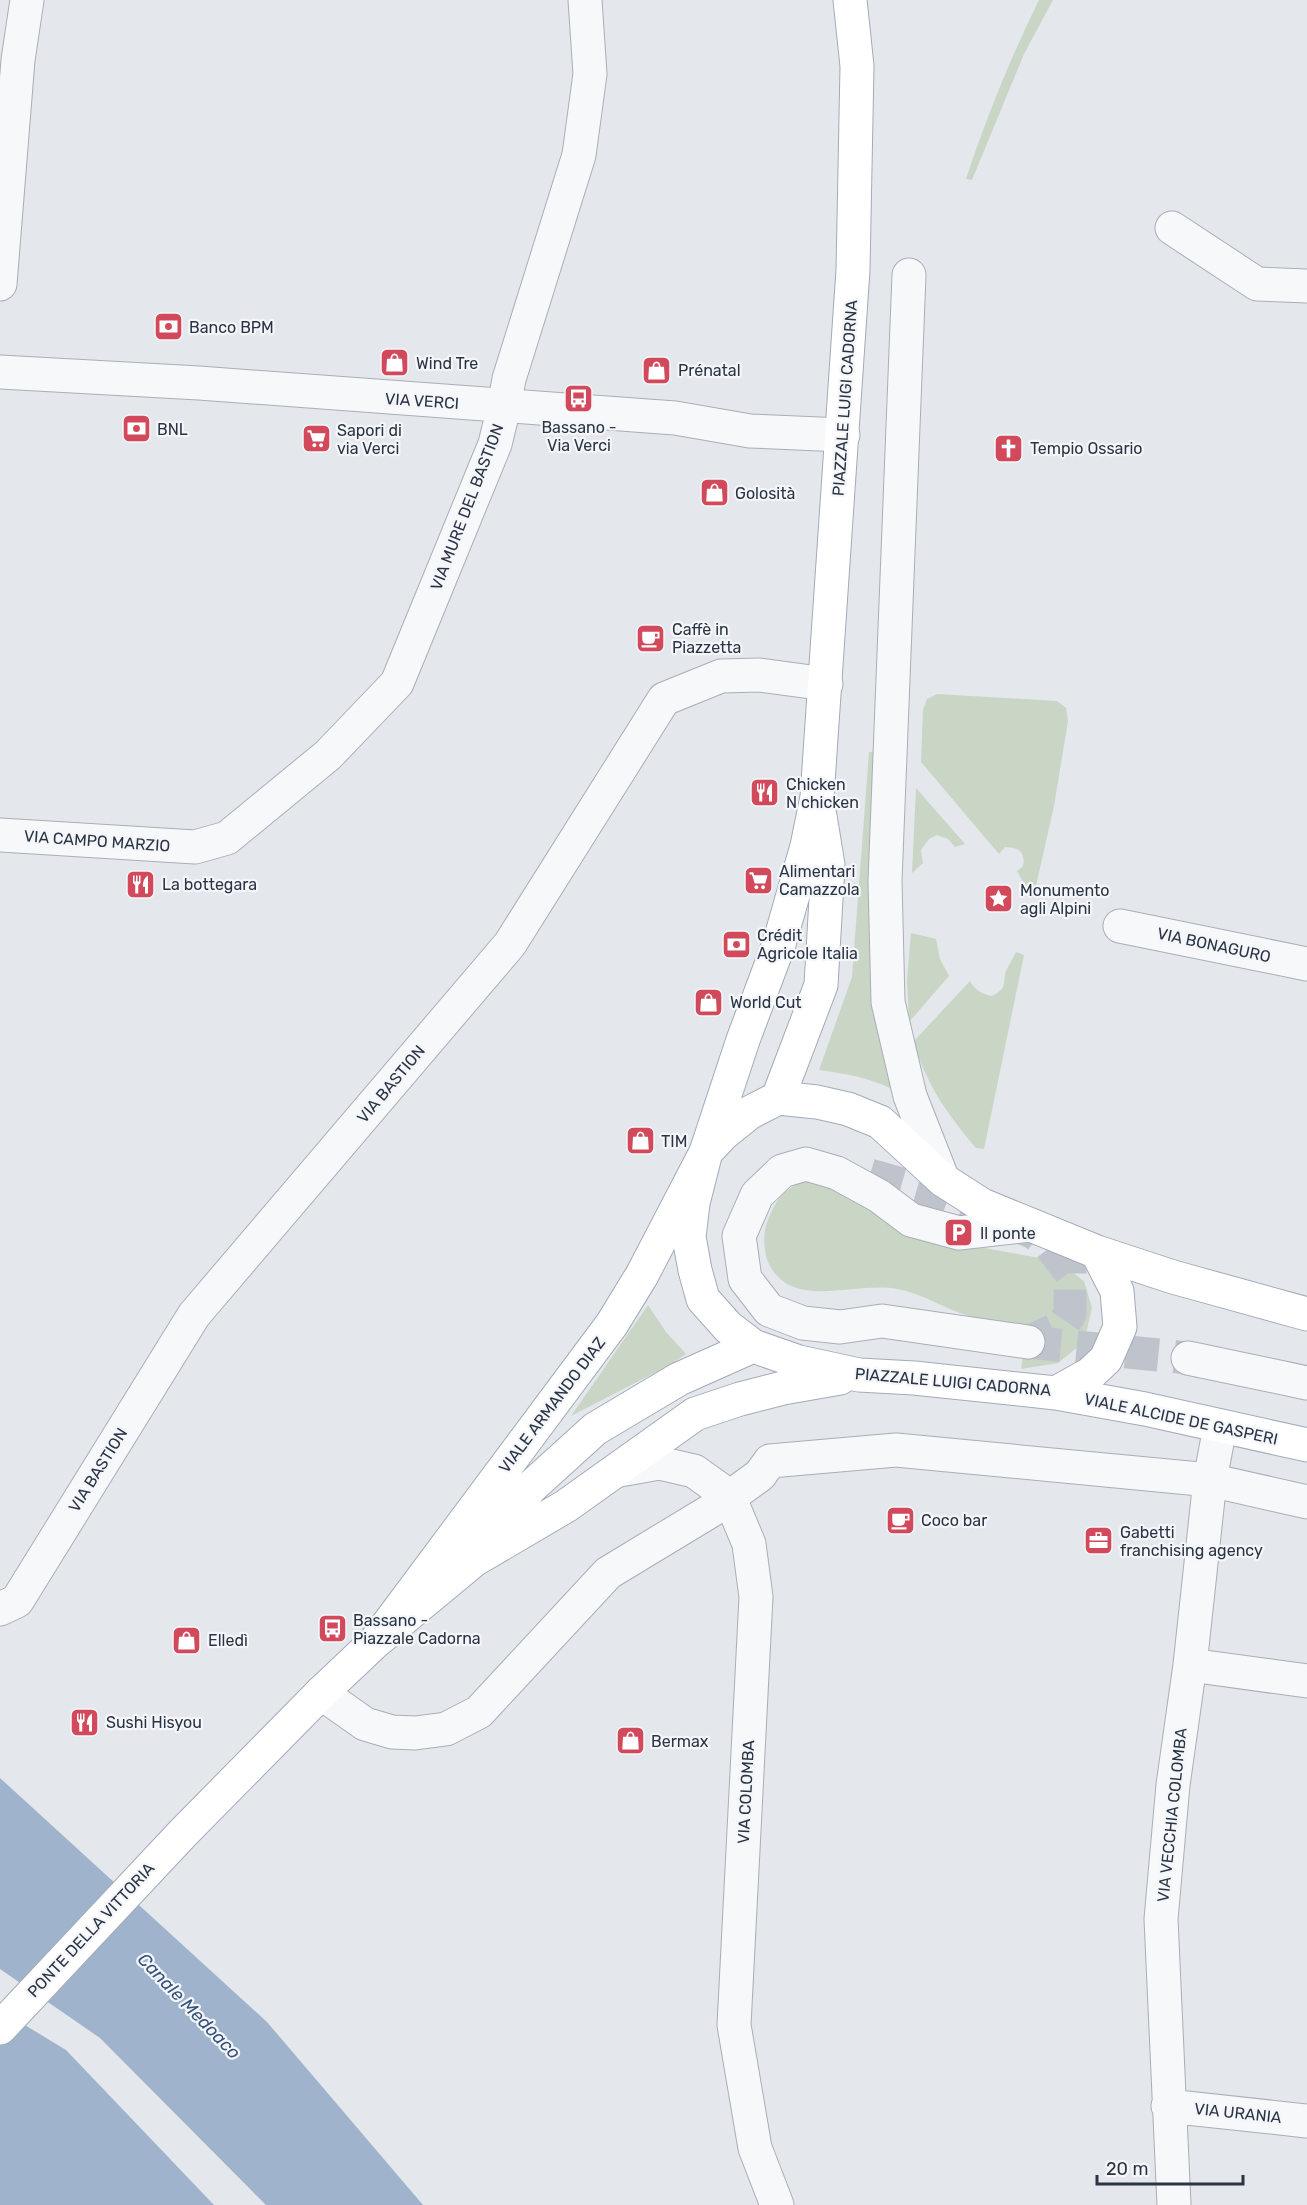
<svg xmlns="http://www.w3.org/2000/svg" width="1307" height="2205" viewBox="0 0 1307 2205" font-family="Rubik,sans-serif">
  <rect width="100%" height="100%" fill="#e4e7ec"/>
  <path fill="#c9d6c5" d="M1039,0H1053L1024,54L972,180L966,179C986,118 1010,59 1039,0Z
    M937,694L1057,701L1066,708L1068,721L1054,806L1033,899L1017,871L1023,866C1026,852 1018,847 1005,847L999,854L921,762L923,710L927,699Z
    M869,752H883L874,1010L884,1057L898,1092C872,1078 848,1074 819,1070L852,977Z
    M916,788L965,844L955,847L948,839L937,835L929,839L921,850L923,863L912,873Z
    M911,933L936,939L940,959L949,976L909,1022L907,980Z
    M1016,952L1024,955L984,1149L976,1148C945,1111 929,1088 913,1042L970,981C976,991 982,994 992,996C1008,988 1002,984 1006,971C1009,965 1013,958 1016,952Z
    M810,1179L851,1192L884,1220L929,1238L1057,1261L1084,1281L1092,1308L1084,1342L1058,1363L1021,1369L1028,1327C1009,1324 988,1322 969,1316C945,1309 922,1293 897,1289C854,1281 791,1312 768,1262C764,1252 763,1236 766,1226C775,1199 784,1188 810,1179Z
    M648,1305L666,1332L686,1354L668,1366L571,1416Z"/>
  <path fill="#9fb4cc" d="M0,1778L267,2022L423,2205H266L100,2038L0,1969Z
    M0,2010L66,2050L214,2205H0Z"/>
  <g fill="none" stroke-linecap="round" stroke-linejoin="round">
    <path stroke="#bfc3cb" stroke-width="33" stroke-dasharray="33 16" stroke-linecap="butt" d="M870,1175L943,1196L1034,1233L1050,1246L1070,1272V1314L1061,1327L1028,1342
      M1028,1342L1188,1358"/>
    <defs>
      <path id="minor" d="M1172,228L1257,284L1307,286
        M909,275L885,881L888,1002L910,1096L943,1180
        M0,284L18,60L27,0
        M0,372L199,383L675,418L750,431L843,435
        M0,835L195,847L227,838L328,755L397,683L495,444L504,407L509,379L579,155L590,74L585,0
        M1120,926L1307,964
        M1028,1342L882,1321L840,1327L803,1323L769,1310L745,1279L739,1236L757,1195L782,1171L806,1164L837,1173L879,1196L911,1220L959,1233L1031,1225
        M1188,1358L1307,1383
        M620,1470L659,1463L694,1471L729,1496L749,1544L756,1597L734,2025L755,2148L777,2205
        M0,1609L17,1601L194,1315L510,944L664,699L721,676L759,675L826,684
        M1190,1665L1307,1681
        M321,1693L365,1724L392,1732L415,1733L446,1729L479,1712L608,1573L712,1510L760,1475L770,1461L896,1450L1210,1480L1307,1502
        M1168,2106L1307,2121
        M1174,2205L1161,1919L1173,1785L1190,1665L1210,1480L1220,1427"/>
      <path id="major" d="M778,1098L821,985L828,865L820,816
        M1307,1314L1173,1277L1097,1252L982,1205L943,1180L880,1122L848,1109L817,1102L778,1098L749,1113L724,1133L706,1152L693,1203L689,1237L695,1270L703,1299L728,1327L753,1346L799,1362L859,1375L914,1378L1056,1393L1145,1409L1307,1445
        M1056,1393L1090,1374L1106,1359L1120,1327L1117,1291L1097,1252
        M484,1547L530,1488L595,1429L679,1379L753,1346
        M375,1642L612,1324L642,1275L706,1152L743,1040L779,944L807,846L817,797L853,270L857,66L850,0
        M0,2028L183,1833L321,1693L375,1642L474,1560L566,1506L695,1414L740,1399L783,1388L840,1378"/>
    </defs>
    <use href="#minor" stroke="#a9aeb7" stroke-width="35"/>
    <use href="#major" stroke="#a3abb8" stroke-width="35"/>
    <use href="#minor" stroke="#f7f8fa" stroke-width="33"/>
    <use href="#major" stroke="#fff" stroke-width="33"/>
  </g>
  <defs>
    <symbol id="bank-square" viewBox="-11 -11 22 22"><rect x="-9" y="-9" width="18" height="18" rx="4" fill="#d1495b" stroke="#f4f6f9"/><path d="M-6-4H6V4H-6ZM0-2.3a2.3 2.3 0 1 0 0 4.6a2.3 2.3 0 1 0 0-4.6Z" fill="#fff"/></symbol>
    <symbol id="shop-square" viewBox="-11 -11 22 22"><rect x="-9" y="-9" width="18" height="18" rx="4" fill="#d1495b" stroke="#f4f6f9"/><path d="M-5-2.5h2.3a2.7 3.5 0 0 1 5.4 0H5L5.5 6h-11ZM-1.5-2.5h3a1.5 2.3 0 0 0-3 0Z" fill="#fff"/></symbol>
    <symbol id="bus-square" viewBox="-11 -11 22 22"><rect x="-9" y="-9" width="18" height="18" rx="4" fill="#d1495b" stroke="#f4f6f9"/><path d="M-5-6H5V4H4V6H2V4H-2V6H-4V4H-5ZM-3.5-4V0h7V-4ZM-3.5 1.2v1.5H-2V1.2ZM2 1.2v1.5H3.5V1.2Z" fill="#fff"/></symbol>
    <symbol id="supermarket-square" viewBox="-11 -11 22 22"><rect x="-9" y="-9" width="18" height="18" rx="4" fill="#d1495b" stroke="#f4f6f9"/><path d="M-6-5.5h2.5l.6 2H6L4.5 2H-2.5L-4.4-4H-6ZM-1.5 3.2a1.3 1.3 0 1 0 .1 0ZM3 3.2a1.3 1.3 0 1 0 .1 0Z" fill="#fff"/></symbol>
    <symbol id="church-square" viewBox="-11 -11 22 22"><rect x="-9" y="-9" width="18" height="18" rx="4" fill="#d1495b" stroke="#f4f6f9"/><path d="M-1.2-6h2.4v3.5h3.3v2.4h-3.3V6h-2.4V-.1h-3.3v-2.4h3.3Z" fill="#fff"/></symbol>
    <symbol id="cafe-square" viewBox="-11 -11 22 22"><rect x="-9" y="-9" width="18" height="18" rx="4" fill="#d1495b" stroke="#f4f6f9"/><path d="M-5.5-4.5H6V0H3Q3 3.5 0 3.5H-2.5Q-5.5 3.5-5.5 0ZM3-3.2v2h1.7v-2ZM-6 4.5H4V6H-6Z" fill="#fff"/></symbol>
    <symbol id="restaurant-square" viewBox="-11 -11 22 22"><rect x="-9" y="-9" width="18" height="18" rx="4" fill="#d1495b" stroke="#f4f6f9"/><path d="M-5-6h1v4h1v-4h1v4h1v-4h1v5L-1.5 .5V6h-2V.5L-5-1ZM5-6V6H3V1.5H1.5Q1.5-4 5-6Z" fill="#fff"/></symbol>
    <symbol id="sight-square" viewBox="-11 -11 22 22"><rect x="-9" y="-9" width="18" height="18" rx="4" fill="#d1495b" stroke="#f4f6f9"/><path d="M0-6L1.8-2.2L6-1.7L2.9 1.2L3.7 5.4L0 3.3L-3.7 5.4L-2.9 1.2L-6-1.7L-1.8-2.2Z" fill="#fff"/></symbol>
    <symbol id="parking-square" viewBox="-11 -11 22 22"><rect x="-9" y="-9" width="18" height="18" rx="4" fill="#d1495b" stroke="#f4f6f9"/><path d="M-3.5-5.5H1a3.5 3.5 0 0 1 0 7H-1V5.5H-3.5ZM-1-3.4V-.6H.8a1.4 1.4 0 0 0 0-2.8Z" fill="#fff"/></symbol>
    <symbol id="office-square" viewBox="-11 -11 22 22"><rect x="-9" y="-9" width="18" height="18" rx="4" fill="#d1495b" stroke="#f4f6f9"/><path d="M-6-3h4V-5.5h4V-3h4V5H-6ZM-1-4.5V-3h2v-1.5ZM-6 0V1H6V0Z" fill="#fff"/></symbol>
  </defs>
  <g fill-rule="evenodd">
    <use href="#bank-square" x="152" y="310" width="33" height="33"/>
    <use href="#shop-square" x="378" y="346" width="33" height="33"/>
    <use href="#shop-square" x="640" y="354" width="33" height="33"/>
    <use href="#bus-square" x="562" y="382" width="33" height="33"/>
    <use href="#bank-square" x="120" y="412" width="33" height="33"/>
    <use href="#supermarket-square" x="300" y="422" width="33" height="33"/>
    <use href="#church-square" x="992" y="432" width="33" height="33"/>
    <use href="#shop-square" x="698" y="476" width="33" height="33"/>
    <use href="#cafe-square" x="634" y="622" width="33" height="33"/>
    <use href="#restaurant-square" x="748" y="776" width="33" height="33"/>
    <use href="#supermarket-square" x="742" y="864" width="33" height="33"/>
    <use href="#restaurant-square" x="124" y="868" width="33" height="33"/>
    <use href="#sight-square" x="982" y="882" width="33" height="33"/>
    <use href="#bank-square" x="720" y="928" width="33" height="33"/>
    <use href="#shop-square" x="692" y="986" width="33" height="33"/>
    <use href="#shop-square" x="624" y="1124" width="33" height="33"/>
    <use href="#parking-square" x="942" y="1216" width="33" height="33"/>
    <use href="#cafe-square" x="884" y="1504" width="33" height="33"/>
    <use href="#office-square" x="1082" y="1524" width="33" height="33"/>
    <use href="#bus-square" x="316" y="1612" width="33" height="33"/>
    <use href="#shop-square" x="170" y="1624" width="33" height="33"/>
    <use href="#restaurant-square" x="68" y="1706" width="33" height="33"/>
    <use href="#shop-square" x="614" y="1724" width="33" height="33"/>
  </g>
  <g text-anchor="middle" dominant-baseline="central" stroke-width="4.5" stroke-linejoin="round" paint-order="stroke">
    <g font-size="16" fill="#2b3445" stroke="#f4f6f9" text-anchor="start">
      <text x="189" y="327">Banco BPM</text>
      <text x="416" y="363">Wind Tre</text>
      <text x="678" y="370">Prénatal</text>
      <text x="579" y="427" text-anchor="middle">Bassano -<tspan x="579" dy="18">Via Verci</tspan></text>
      <text x="157" y="429">BNL</text>
      <text x="337" y="430">Sapori di<tspan x="337" dy="18">via Verci</tspan></text>
      <text x="1030" y="448">Tempio Ossario</text>
      <text x="735" y="493">Golosità</text>
      <text x="672" y="629">Caffè in<tspan x="672" dy="18">Piazzetta</tspan></text>
      <text x="786" y="784">Chicken<tspan x="786" dy="18">N chicken</tspan></text>
      <text x="779" y="871">Alimentari<tspan x="779" dy="18">Camazzola</tspan></text>
      <text x="162" y="884">La bottegara</text>
      <text x="1020" y="890">Monumento<tspan x="1020" dy="18">agli Alpini</tspan></text>
      <text x="757" y="935">Crédit<tspan x="757" dy="18">Agricole Italia</tspan></text>
      <text x="730" y="1002">World Cut</text>
      <text x="661" y="1141">TIM</text>
      <text x="980" y="1233">Il ponte</text>
      <text x="921" y="1520">Coco bar</text>
      <text x="1120" y="1532">Gabetti<tspan x="1120" dy="18">franchising agency</tspan></text>
      <text x="353" y="1620">Bassano -<tspan x="353" dy="18">Piazzale Cadorna</tspan></text>
      <text x="208" y="1640">Elledì</text>
      <text x="106" y="1722">Sushi Hisyou</text>
      <text x="651" y="1741">Bermax</text>
    </g>
    <g font-size="16" fill="#2b3445" stroke="#f4f6f9">
      <text transform="translate(845 398) rotate(-86)">PIAZZALE LUIGI CADORNA</text>
      <text transform="translate(422 401) rotate(4)">VIA VERCI</text>
      <text transform="translate(467 507) rotate(-69)">VIA MURE DEL BASTION</text>
      <text transform="translate(97 841) rotate(4)">VIA CAMPO MARZIO</text>
      <text transform="translate(1214 945) rotate(12)">VIA BONAGURO</text>
      <text transform="translate(391 1084) rotate(-50)">VIA BASTION</text>
      <text transform="translate(953 1382) rotate(5)">PIAZZALE LUIGI CADORNA</text>
      <text transform="translate(552 1405) rotate(-53)">VIALE ARMANDO DIAZ</text>
      <text transform="translate(1181 1419) rotate(12)">VIALE ALCIDE DE GASPERI</text>
      <text transform="translate(98 1470) rotate(-58)">VIA BASTION</text>
      <text transform="translate(746 1792) rotate(-87)">VIA COLOMBA</text>
      <text transform="translate(1172 1815) rotate(-84)">VIA VECCHIA COLOMBA</text>
      <text transform="translate(91 1930) rotate(-47)">PONTE DELLA VITTORIA</text>
      <text transform="translate(1238 2113) rotate(6)">VIA URANIA</text>
    </g>
    <g font-size="18" font-style="italic" fill="#34527a" stroke="#f4f6f9">
      <text transform="translate(189 2006) rotate(46)">Canale Medoaco</text>
    </g>
  </g>
  <path d="M1097 2175v9h146v-9" fill="none" stroke="#2b3445" stroke-width="3"/>
  <text x="1106" y="2175" font-size="18" fill="#2b3445" stroke="#f4f6f9" stroke-width="4.5" paint-order="stroke">20 m</text>
</svg>
